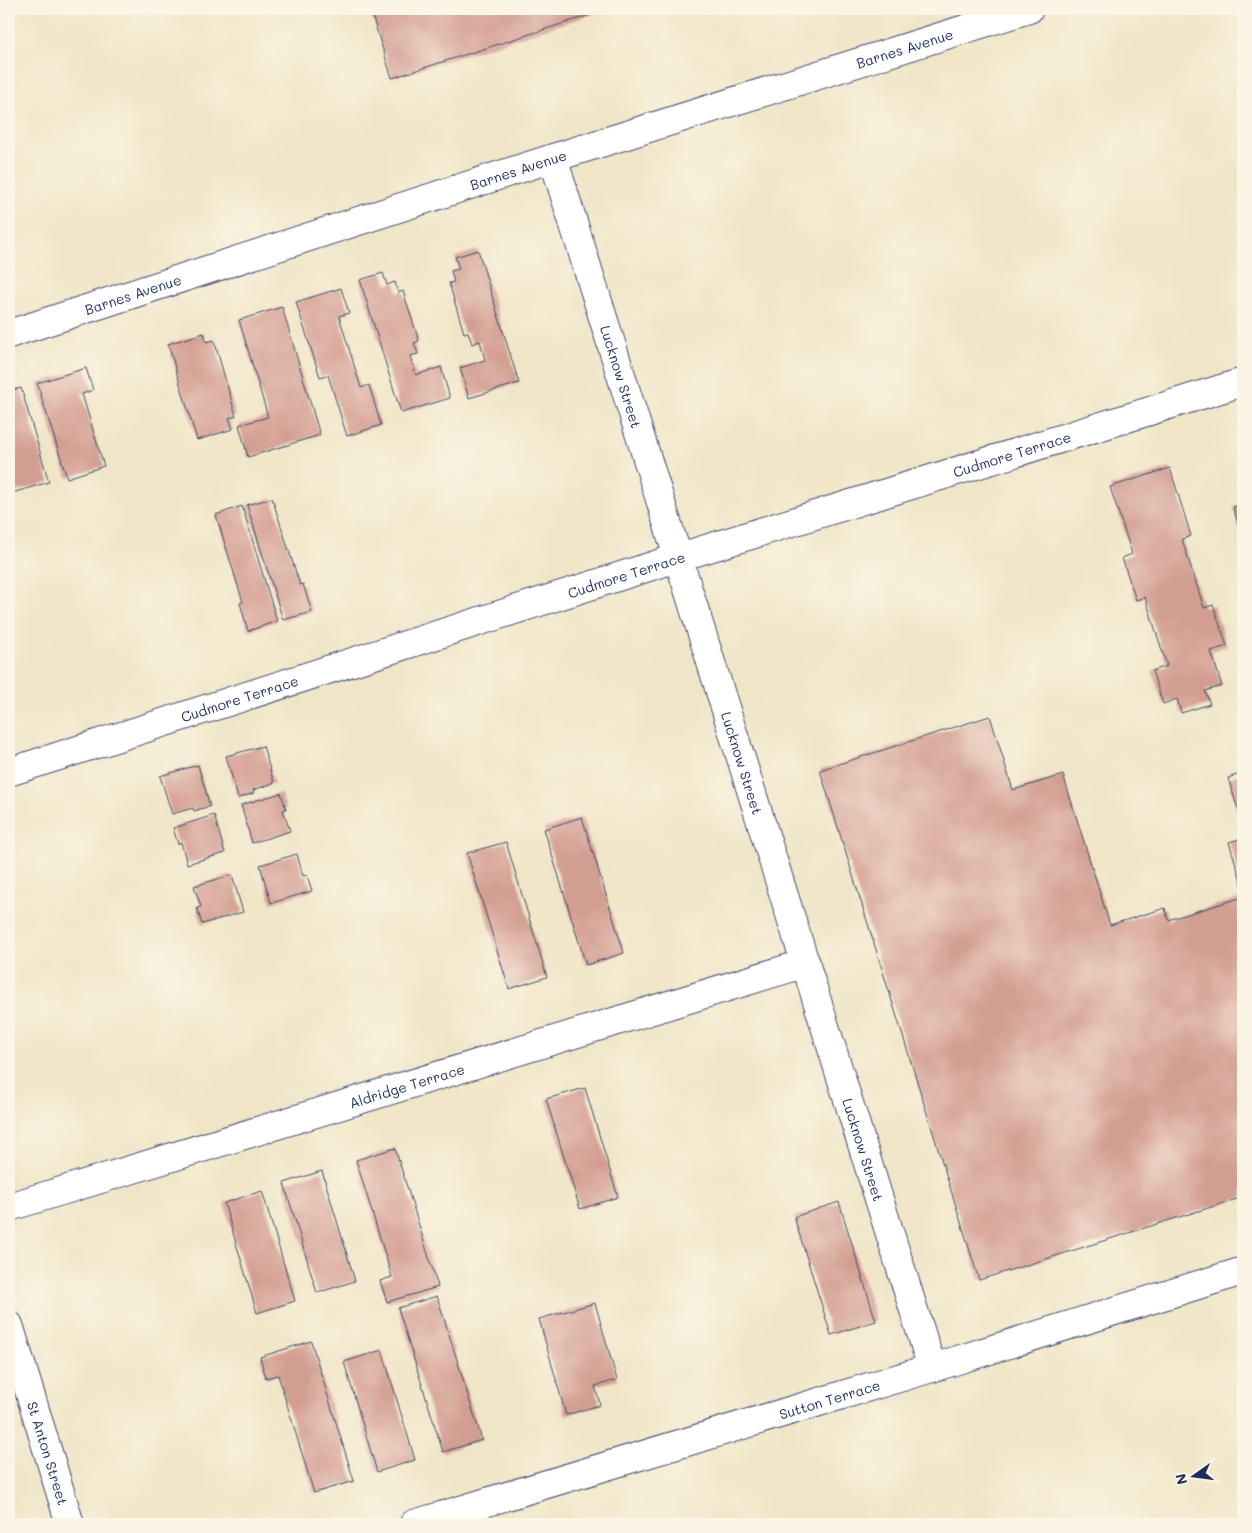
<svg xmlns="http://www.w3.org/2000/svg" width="1252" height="1533" viewBox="0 0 1252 1533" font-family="Mali,sans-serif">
  <rect width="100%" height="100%" fill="#fcf5e5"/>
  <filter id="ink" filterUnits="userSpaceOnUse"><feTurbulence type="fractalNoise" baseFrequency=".02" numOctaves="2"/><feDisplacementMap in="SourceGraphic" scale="10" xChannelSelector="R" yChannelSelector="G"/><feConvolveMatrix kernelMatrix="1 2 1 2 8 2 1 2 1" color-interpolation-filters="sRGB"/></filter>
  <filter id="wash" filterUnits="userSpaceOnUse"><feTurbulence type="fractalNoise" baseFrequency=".0096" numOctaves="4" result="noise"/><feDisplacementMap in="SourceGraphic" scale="20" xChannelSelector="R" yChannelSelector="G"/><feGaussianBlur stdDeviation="1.12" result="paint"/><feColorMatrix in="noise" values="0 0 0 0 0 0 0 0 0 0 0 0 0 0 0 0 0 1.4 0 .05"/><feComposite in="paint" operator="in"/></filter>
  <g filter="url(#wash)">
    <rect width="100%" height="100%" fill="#f0e5c7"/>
    <g id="blocks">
      <path fill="#d39e92" d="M370,9H609L392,78Z
        M478,250L519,383L469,398L460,368L485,360L480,341L472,344L468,332L464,333L449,283L454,282L451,271L459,269L455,257Z
        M383,273L387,285L395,282L398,293L403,291L419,341L414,343L418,354L410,356L416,375L441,367L450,398L401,413L360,280Z
        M341,288L349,313L339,316L361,388L369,385L381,425L347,436L328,375L320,377L296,302Z
        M282,307L320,435L248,457L239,425L268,417L239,320Z
        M204,333L206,342L214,340L236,416L229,418L233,429L197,440L168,344Z
        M86,368L93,390L82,394L104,466L67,478L37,383Z
        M21,388L49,482L12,493L9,484V391Z
        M1170,468L1191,536L1182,539L1204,608L1213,605L1227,646L1211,651L1222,686L1205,691L1210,704L1181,713L1177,699L1163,704L1152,671L1167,666L1145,597L1136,600L1122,558L1132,554L1110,487Z
        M272,498L300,585L303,584L312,612L283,620L247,505Z
        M1243,504V540L1233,507Z
        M242,506L277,621L248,631L240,603L243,602L216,515Z
        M990,716L1013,790L1063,775L1110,925L1165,908L1168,920L1243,897V1197L979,1280L820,770Z
        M263,746L274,783L253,790L254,793L238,798L226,756Z
        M198,765L210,806L194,811L193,808L172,814L160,776Z
        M1243,773V825L1228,778Z
        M281,793L286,809L283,810L290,831L252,843L241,805Z
        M214,815L225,853L187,864L181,842L178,844L173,828Z
        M582,817L624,953L586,965L544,829Z
        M1243,838V887L1229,842Z
        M506,842L547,977L509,989L467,853Z
        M297,854L303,876L307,875L312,891L271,903L260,865Z
        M232,875L243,912L202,924L197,908L201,907L194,886Z
        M585,1088L618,1197L580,1209L546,1099Z
        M395,1148L438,1287L387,1302L380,1281L392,1277L356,1160Z
        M322,1171L355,1281L317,1293L284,1183Z
        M262,1191L295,1301L257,1313L224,1203Z
        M839,1202L876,1321L831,1335L794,1217Z
        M437,1296L482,1440L443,1452L398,1308Z
        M595,1303L617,1380L595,1386L600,1405L566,1415L539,1319Z
        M311,1341L354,1481L314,1493L278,1375L266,1378L260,1357Z
        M382,1350L415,1460L377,1472L344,1362Z"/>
    </g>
  </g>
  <g filter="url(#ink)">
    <use href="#blocks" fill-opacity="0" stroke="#3b4a6e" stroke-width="1"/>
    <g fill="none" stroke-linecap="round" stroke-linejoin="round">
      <defs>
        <g id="street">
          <path id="s1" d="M553,158L932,1368"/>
          <path id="s2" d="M9,334L553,158L1029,9"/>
          <path id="s3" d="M9,772L680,557L1243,382"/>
          <path id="s4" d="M9,1207L806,963"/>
          <path id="s5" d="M9,1325L70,1524"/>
          <path id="s6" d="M414,1524L932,1368L1243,1271"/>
        </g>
      </defs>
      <use href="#street" stroke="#3b4a6e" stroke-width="30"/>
      <use href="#street" stroke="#fff" stroke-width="28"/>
    </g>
  </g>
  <g text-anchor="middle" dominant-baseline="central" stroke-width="4.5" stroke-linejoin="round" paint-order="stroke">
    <g font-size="14" fill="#1b2f5e" stroke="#fcf5e5">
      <text stroke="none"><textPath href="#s2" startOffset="940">Barnes Avenue</textPath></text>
      <text stroke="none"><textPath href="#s2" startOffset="535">Barnes Avenue</textPath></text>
      <text stroke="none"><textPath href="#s2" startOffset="130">Barnes Avenue</textPath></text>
      <text stroke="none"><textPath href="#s1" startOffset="229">Lucknow Street</textPath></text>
      <text stroke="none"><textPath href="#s3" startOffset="1052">Cudmore Terrace</textPath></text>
      <text stroke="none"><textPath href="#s3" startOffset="648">Cudmore Terrace</textPath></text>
      <text stroke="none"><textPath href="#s3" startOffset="242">Cudmore Terrace</textPath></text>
      <text stroke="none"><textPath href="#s1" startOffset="634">Lucknow Street</textPath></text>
      <text stroke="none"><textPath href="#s4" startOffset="416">Aldridge Terrace</textPath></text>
      <text stroke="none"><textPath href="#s1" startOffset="1039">Lucknow Street</textPath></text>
      <text stroke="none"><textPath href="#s6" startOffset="434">Sutton Terrace</textPath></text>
      <text stroke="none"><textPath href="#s5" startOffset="134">St Anton Street</textPath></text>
    </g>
  </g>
  <rect width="1252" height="1533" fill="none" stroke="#fcf5e5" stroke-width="30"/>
  <g transform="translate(1194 1476) rotate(256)" stroke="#fcf5e5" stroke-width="4" paint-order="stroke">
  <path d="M0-4L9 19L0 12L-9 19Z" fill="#1b2f5e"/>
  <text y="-8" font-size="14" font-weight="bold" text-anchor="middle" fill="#1b2f5e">N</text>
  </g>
</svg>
